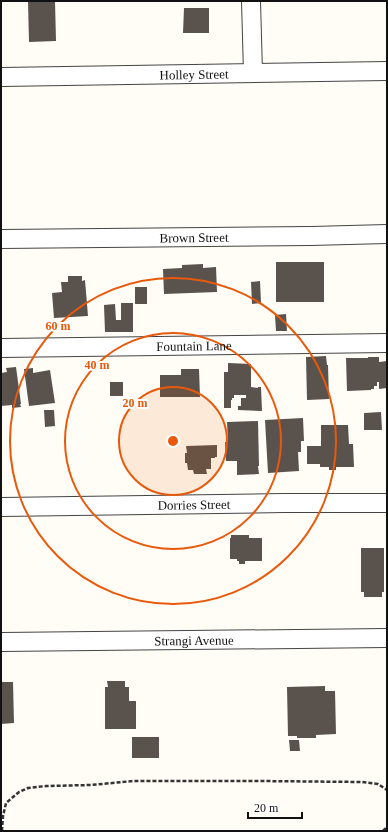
<svg xmlns="http://www.w3.org/2000/svg" width="388" height="832" viewBox="0 0 388 832" font-family="'Times New Roman',serif">
  <rect width="100%" height="100%" fill="#fffdf5"/>
  <path fill="#5a524d" d="M28,1H55L56,41L29,42Z
    M184,8H209V33H183Z
    M276,262H324V302H276Z
    M203,264V268L216,267L217,292L164,294L163,269L182,268V265Z
    M68,276H82V281L85,280L88,316L54,318L52,293L62,292L61,282H68Z
    M260,281L261,303L252,304L251,282Z
    M135,287H147V304H135Z
    M121,303H133V332H105L104,305L115,304L116,320H121Z
    M286,314L287,331H276L275,315Z
    M326,356L327,365H328L329,399L307,400L306,357Z
    M368,357H379V362L387,361V388L379,389V382H377V386H374V389H371V390L347,391L346,358H368Z
    M228,363L251,364V387L258,388V387H261L262,411L238,410V406H241V398H246V395H234V398H232V400H231V408H224V372H228Z
    M16,367L21,404H20L21,407L12,408V405L1,406V373L7,372L6,368Z
    M33,368V373L50,370L55,403L29,406L24,369Z
    M181,369H199L200,397H160V375H181Z
    M110,382H123V396H110Z
    M44,410H54L55,426L45,427Z
    M381,412L382,430H364V413Z
    M303,418L304,441H301V452H298L299,471L268,473L265,420Z
    M258,421L259,466H258L259,474L237,475V461H226L225,442H228L227,422Z
    M321,425H348L349,444H353L354,467H336V470H329V467H320V464H307V446H321Z
    M217,445V457H215V458H211V469H206L207,474H194L193,470H188L187,463H185V453H187L186,446Z
    M231,535H249V538H262V561H245V564H239V561H237V559H230V538H231Z
    M361,548H384V592H382V597H364V592H361Z
    M107,681H125V687H129V701H136V729H105V687H108Z
    M1,682H13L14,723L1,724Z
    M325,686V691H335L336,734L316,735V738H297V736H288L287,687Z
    M132,737H159V758H132Z
    M289,740H299L300,751H290Z"/>
  <g fill="none" stroke-linecap="round" stroke-linejoin="round">
    <defs>
      <g id="minor">
        <path d="M251,1L253,73"/>
        <path id="s1" d="M1,77L387,71"/>
        <path id="s2" d="M1,239L311,236L387,234"/>
        <path id="s3" d="M1,348L387,343"/>
        <path id="s4" d="M1,507L284,503H387"/>
        <path id="s5" d="M1,642L387,638"/>
      </g>
    </defs>
    <use href="#minor" stroke="#444" stroke-width="20"/>
    <path stroke="#333" stroke-width="2.5" stroke-dasharray="4 2" stroke-linecap="butt" d="M2,831L3,816L6,803L19,792L28,788L46,786L91,785L133,781H258L362,782L378,784L387,790
      M383,831L387,827"/>
    <use href="#minor" stroke="#fff" stroke-width="18"/>
  </g>
  <circle cx="173" cy="441" r="54" fill="#e8590c" fill-opacity=".12"/>
  <g fill="none" stroke="#e8590c" stroke-width="2">
    <circle cx="173" cy="441" r="54"/>
    <circle cx="173" cy="441" r="108"/>
    <circle cx="173" cy="441" r="163"/>
  </g>
  <g text-anchor="middle" dominant-baseline="central" stroke-width="4" stroke-linejoin="round" paint-order="stroke">
    <g font-size="13" fill="#111" stroke="#fff">
      <text stroke="none"><textPath href="#s1" startOffset="193">Holley Street</textPath></text>
      <text stroke="none"><textPath href="#s2" startOffset="193">Brown Street</textPath></text>
      <text stroke="none"><textPath href="#s3" startOffset="193">Fountain Lane</textPath></text>
      <text stroke="none"><textPath href="#s4" startOffset="193">Dorries Street</textPath></text>
      <text stroke="none"><textPath href="#s5" startOffset="193">Strangi Avenue</textPath></text>
    </g>
  </g>
  <circle cx="173" cy="441" r="6" fill="#e8590c" stroke="#fff" stroke-width="2"/>
  <g font-size="12" text-anchor="middle" font-weight="bold" fill="#e8590c" stroke="#fff" stroke-width="4" stroke-linejoin="round" paint-order="stroke">
    <text x="58" y="330">60 m</text>
    <text x="97" y="369">40 m</text>
    <text x="135" y="407">20 m</text>
  </g>
  <rect width="388" height="832" fill="none" stroke="#111111" stroke-width="4"/>
  <path d="M248 812v6h54v-6" fill="none" stroke="#111111" stroke-width="2"/>
  <text x="254" y="812" font-size="12" fill="#111111" stroke="#ffffff" stroke-width="3" paint-order="stroke">20 m</text>
</svg>
